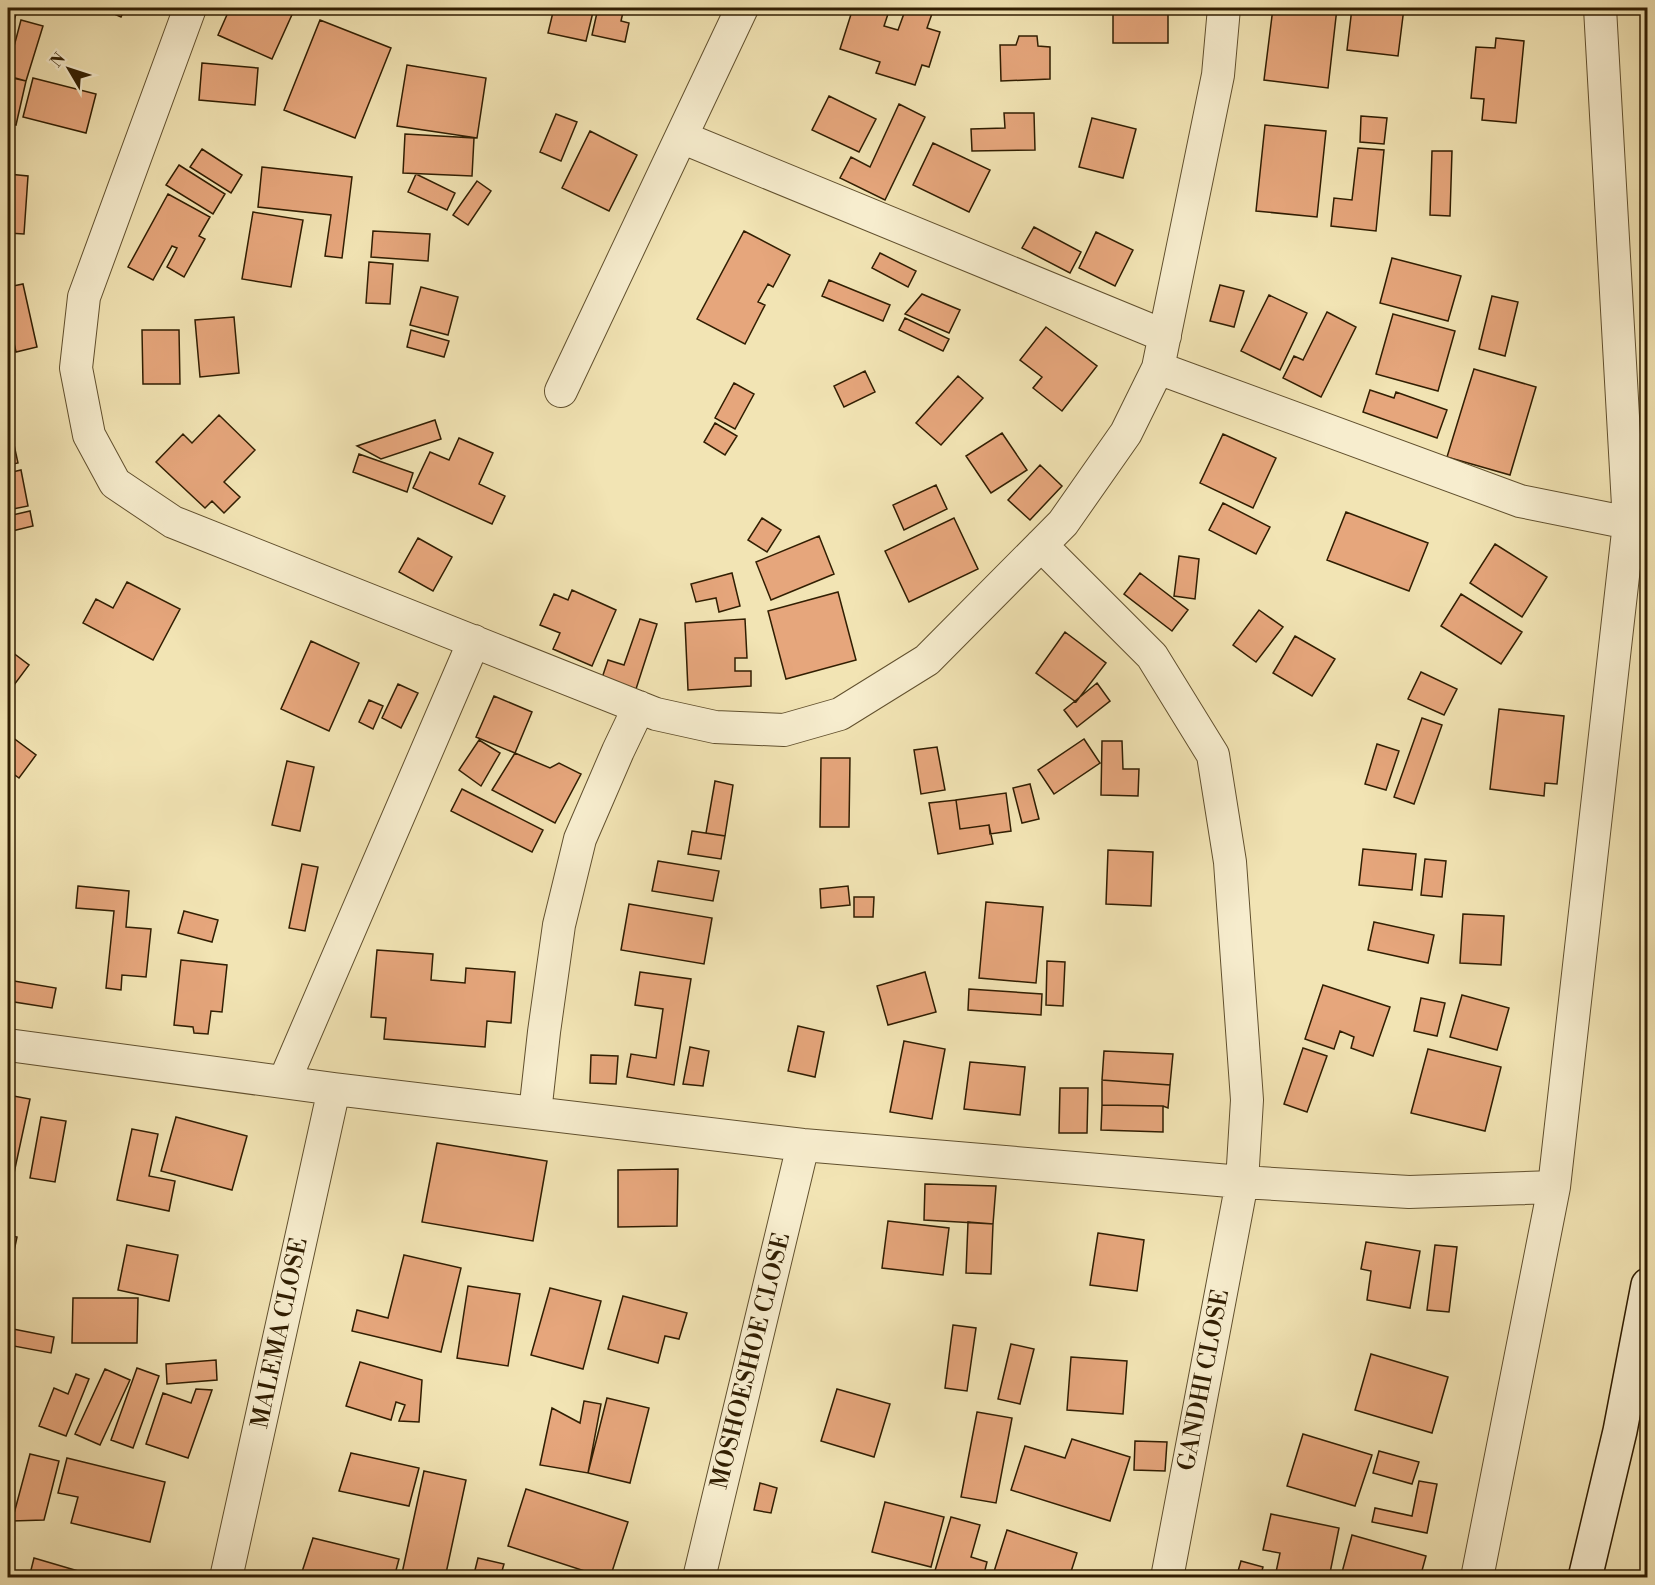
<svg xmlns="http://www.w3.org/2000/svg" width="1655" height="1585" viewBox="0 0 1655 1585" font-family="'Libre Bodoni',serif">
  <rect width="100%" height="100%" fill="#f2e4b4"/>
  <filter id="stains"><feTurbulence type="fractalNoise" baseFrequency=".00333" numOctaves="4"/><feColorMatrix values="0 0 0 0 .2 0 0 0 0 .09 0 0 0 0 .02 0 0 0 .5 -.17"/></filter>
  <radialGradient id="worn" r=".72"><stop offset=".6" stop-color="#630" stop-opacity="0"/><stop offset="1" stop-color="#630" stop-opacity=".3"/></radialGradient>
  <path fill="#e6a67c" stroke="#311e02" stroke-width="1.5" d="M8,8H18L8,39Z
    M101,8H125L121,17Z
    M230,8H295L272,59L218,35Z
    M554,8H594L586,41L548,33Z
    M598,8H624L621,21L629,23L625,42L592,35Z
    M853,8H890L884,26L898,30L906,8H934L927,28L940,32L929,67L922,65L915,85L876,73L880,62L840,49Z
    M1113,8H1168V43H1113Z
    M1273,8H1337L1328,88L1264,80Z
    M1352,8H1404L1398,56L1347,50Z
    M21,20L43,26L26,81L8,76V69Z
    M320,20L391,48L355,138L284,110Z
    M1019,36H1037L1038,46L1050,47V79L1001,81L1000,45H1016Z
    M1496,38L1524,41L1516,123L1482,120L1484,99L1471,98L1476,47L1495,48Z
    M202,63L258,68L255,105L199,100Z
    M407,65L486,78L477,138L397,126Z
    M8,77L26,81L16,125L8,123Z
    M33,78L96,94L86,133L23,117Z
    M829,96L876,119L859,152L812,130Z
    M899,104L925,117L885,200L840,178L851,157L870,167Z
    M1004,113H1034L1035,150L972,151L971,129L1005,128Z
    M556,114L577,122L561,161L540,152Z
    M1361,116L1387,118L1384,144L1360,142Z
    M1092,118L1136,129L1123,178L1079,167Z
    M1265,125L1326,131L1317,217L1256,211Z
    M590,131L637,155L609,211L562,188Z
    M405,134L474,138L472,176L403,173Z
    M933,143L990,170L969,212L913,185Z
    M1358,148L1384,150L1376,231L1331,226L1334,198L1352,200Z
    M202,149L242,175L231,193L190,167Z
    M1432,151H1452L1450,216L1430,215Z
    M179,165L225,194L213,214L166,185Z
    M262,167L352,177L342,258L325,256L331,215L258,207Z
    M8,174L28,176L24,234L8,233Z
    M416,174L455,193L447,210L408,192Z
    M477,181L491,191L468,225L453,215Z
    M168,194L210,217L199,236L205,239L184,277L167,267L177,248L172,246L153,280L128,267Z
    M253,212L303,220L291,287L242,279Z
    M1034,227L1081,252L1070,273L1022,248Z
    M373,231L430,234L428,261L371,257Z
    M744,231L790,255L773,287L768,284L758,302L765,305L745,344L697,319Z
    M1096,232L1133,250L1115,286L1079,268Z
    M880,253L916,271L908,287L872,268Z
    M1392,258L1461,276L1448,321L1380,303Z
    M369,262L393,264L390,304L366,303Z
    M829,280L890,305L883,321L822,296Z
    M23,284L37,347L16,352L12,334L8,335V287Z
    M1220,285L1244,291L1234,327L1210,321Z
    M421,287L458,297L448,335L410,325Z
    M922,294L960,310L949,333L905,314Z
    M1269,295L1307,313L1280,370L1241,351Z
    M1492,296L1518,302L1505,356L1479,349Z
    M1327,312L1356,327L1321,397L1283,378L1294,356L1303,360Z
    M1393,314L1455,331L1438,391L1376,374Z
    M234,317L239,373L200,377L195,320Z
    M905,318L949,339L943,351L899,330Z
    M1046,327L1097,366L1062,411L1033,388L1042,377L1020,360Z
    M142,330H179L180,384H143Z
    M411,330L449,341L444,357L407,347Z
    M1474,369L1536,387L1510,475L1447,457Z
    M865,371L875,392L844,407L834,386Z
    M958,376L983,398L941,445L916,423Z
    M734,383L754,394L735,429L715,418Z
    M1370,390L1394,398L1396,392L1447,410L1437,438L1363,412Z
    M219,415L255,450L224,482L240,497L224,513L212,501L205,508L156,462L183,434L192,443Z
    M435,420L441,439L381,459L357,446Z
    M8,422H9L18,463L8,465Z
    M715,423L737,436L725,455L704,442Z
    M1002,433L1027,470L991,493L966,456Z
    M1223,434L1276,458L1253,508L1200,483Z
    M459,438L493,453L479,484L505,496L492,524L413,488L430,452L449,460Z
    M359,454L413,473L407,492L353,472Z
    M1040,465L1062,486L1030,520L1008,500Z
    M21,470L28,506L8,510V473Z
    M936,485L947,509L904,530L893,505Z
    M1223,503L1270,527L1256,554L1209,530Z
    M30,511L33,526L8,532V516Z
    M1346,512L1428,543L1409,591L1327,560Z
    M762,518L781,530L767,552L748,540Z
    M954,518L978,569L909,602L885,551Z
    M819,536L834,574L771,600L756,562Z
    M418,538L452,557L433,591L399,572Z
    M1495,544L1547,577L1522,617L1470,583Z
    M1179,556L1199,559L1195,599L1174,596Z
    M732,573L740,606L719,612L716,598L696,602L691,584Z
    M1140,573L1188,610L1172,631L1124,594Z
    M127,582L180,609L153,660L83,623L96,599L113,608Z
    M572,590L616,610L592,666L553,649L560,633L540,625L554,594L568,600Z
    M838,592L856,660L786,679L768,611Z
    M1461,594L1522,632L1501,664L1441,626Z
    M1259,610L1283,627L1256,662L1233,645Z
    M640,619L657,624L636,689L602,678L608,660L624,665Z
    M745,619L747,658H735V671H751V686L688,690L685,623Z
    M1065,632L1106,663L1076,702L1036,673Z
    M1295,636L1335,659L1312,696L1273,673Z
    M311,641L359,663L329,731L281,709Z
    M8,649L29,665L8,693Z
    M1421,672L1457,689L1444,715L1408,699Z
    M1097,683L1110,701L1077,727L1064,710Z
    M398,684L418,693L401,728L382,718Z
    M494,696L532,712L515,753L476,737Z
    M369,700L383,706L373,729L359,722Z
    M1499,709L1564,716L1557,784L1545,783L1544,796L1490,789Z
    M1422,718L1442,725L1414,804L1394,797Z
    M8,734L36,755L19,778L8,770Z
    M1084,739L1100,763L1054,794L1038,770Z
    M479,740L500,753L481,786L459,770Z
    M1102,741H1122L1123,769H1139L1138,796L1101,795Z
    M1377,744L1399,751L1386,790L1365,784Z
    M937,747L945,790L921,794L914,750Z
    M515,753L550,768L559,763L581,774L555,823L492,790Z
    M821,758H850L849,827H820Z
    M287,761L314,767L300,831L272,825Z
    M715,781L733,785L725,836L706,833Z
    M1030,784L1039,819L1022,823L1013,788Z
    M462,789L543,830L532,852L451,811Z
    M1006,793L1011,831L990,834L989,825L960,829L956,800Z
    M956,800L960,829L989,825L993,844L938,854L929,803Z
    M692,831L725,836L721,859L688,854Z
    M1363,849L1416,854L1412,890L1359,885Z
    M1108,850L1153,852L1151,906L1106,904Z
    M1425,859L1446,861L1442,897L1421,895Z
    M658,861L719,871L713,901L652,891Z
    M302,864L318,867L305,931L289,928Z
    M78,886L129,891L126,927L151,929L146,977L122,975L121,990L106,988L114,911L76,908Z
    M848,886L850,905L821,908L820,889Z
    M854,897H874L873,917H854Z
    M986,902L1043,907L1036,983L979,978Z
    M629,904L712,918L704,964L621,950Z
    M184,911L218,920L212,942L178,933Z
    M1463,914L1504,916L1501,965L1460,963Z
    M1374,922L1434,935L1428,963L1368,950Z
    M377,950L433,954L431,980L465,983L466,968L515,972L511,1023L487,1021L485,1047L384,1039L386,1018L371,1017Z
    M181,960L227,965L222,1012L211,1011L208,1034L194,1033L193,1027L174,1025Z
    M1047,961L1065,962L1063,1006L1046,1005Z
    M640,972L691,979L674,1085L627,1077L631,1054L656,1058L663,1009L635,1005Z
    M925,972L936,1012L888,1025L877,986Z
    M8,980L56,988L52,1008L8,1001Z
    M1323,985L1390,1007L1373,1056L1351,1048L1354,1037L1340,1031L1334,1049L1305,1039Z
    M969,989L1042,994L1041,1015L968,1010Z
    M1462,995L1509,1008L1497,1050L1450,1037Z
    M1421,998L1445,1003L1437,1036L1414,1031Z
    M798,1026L824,1032L815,1077L788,1071Z
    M904,1041L945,1049L932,1119L890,1112Z
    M690,1047L709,1051L703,1086L683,1084Z
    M1303,1048L1327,1056L1307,1112L1284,1104Z
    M1428,1049L1501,1067L1485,1131L1411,1113Z
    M1104,1051L1173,1054L1170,1085L1102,1080Z
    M591,1055L618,1056L616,1084L590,1083Z
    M970,1062L1025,1067L1020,1115L964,1109Z
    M1102,1080L1170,1085L1168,1108L1163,1106L1102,1105Z
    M1060,1088H1088L1087,1133H1059Z
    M8,1095L30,1099L11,1187L8,1186Z
    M1102,1105L1163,1106V1132L1101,1130Z
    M41,1117L66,1121L55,1182L30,1178Z
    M176,1117L247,1136L232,1190L161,1171Z
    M132,1129L158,1134L149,1176L175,1181L169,1211L117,1200Z
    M437,1143L547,1161L533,1241L422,1222Z
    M678,1169L677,1226L618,1227V1170Z
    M925,1184L996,1186L993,1224L924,1220Z
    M888,1221L949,1228L943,1275L882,1268Z
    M968,1222L993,1224L991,1274L966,1273Z
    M1098,1233L1144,1240L1137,1291L1090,1285Z
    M8,1235L17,1237L8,1279Z
    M1366,1242L1420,1251L1410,1308L1367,1300L1371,1271L1361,1269Z
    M127,1245L178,1255L169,1301L118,1290Z
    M1435,1245L1457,1247L1449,1312L1427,1310Z
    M404,1255L461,1268L441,1352L352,1331L357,1310L388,1318Z
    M468,1286L520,1294L508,1366L457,1358Z
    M550,1288L601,1301L583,1369L531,1355Z
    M623,1296L687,1313L679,1339L665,1336L658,1363L608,1349Z
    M73,1298H138L137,1343H72Z
    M953,1325L976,1328L967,1391L945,1388Z
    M8,1328L54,1337L51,1353L8,1345Z
    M1011,1344L1034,1349L1020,1404L998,1399Z
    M1371,1354L1448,1377L1432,1433L1355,1410Z
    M1071,1357L1127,1361L1123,1414L1067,1410Z
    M216,1360L217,1380L167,1384L166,1364Z
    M360,1362L422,1380L419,1422L399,1421L405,1405L396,1402L391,1420L346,1406Z
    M137,1368L159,1376L133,1448L111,1440Z
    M105,1369L130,1380L100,1445L75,1434Z
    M76,1374L89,1379L66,1436L39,1426L54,1388L68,1394Z
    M196,1389L212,1390L188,1458L146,1444L163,1393L191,1403Z
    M837,1389L890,1404L874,1457L821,1441Z
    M607,1398L649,1408L630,1483L588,1473Z
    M584,1401L601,1404L588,1473L540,1465L552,1408L580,1423Z
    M977,1412L1012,1418L996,1503L961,1497Z
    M1303,1434L1372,1455L1355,1506L1287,1486Z
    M1072,1439L1130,1457L1110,1521L1011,1490L1025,1446L1065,1458Z
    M1135,1441L1167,1442L1165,1471L1134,1470Z
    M1379,1451L1419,1462L1412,1484L1373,1473Z
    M351,1453L419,1468L409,1506L339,1491Z
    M30,1454L59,1461L44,1520L12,1521Z
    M67,1458L165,1482L150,1542L71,1523L78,1497L58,1493Z
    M424,1471L466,1480L445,1578H401Z
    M1419,1481L1437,1484L1427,1533L1372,1522L1375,1508L1412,1516Z
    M760,1483L777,1488L771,1513L754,1510Z
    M526,1489L628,1522L610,1578H606L508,1546Z
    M885,1502L944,1517L931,1567L872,1552Z
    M1271,1514L1339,1528L1329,1578L1275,1577L1280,1553L1263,1550Z
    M951,1517L980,1525L971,1557L987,1562L983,1578H948L934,1574Z
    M1007,1530L1077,1553L1069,1578H992Z
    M1352,1535L1426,1556L1420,1578H1346L1341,1576Z
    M313,1538L399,1559L394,1578H300Z
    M34,1558L102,1578H29Z
    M478,1558L504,1564L500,1578H473Z
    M1241,1561L1263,1567L1260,1578H1236Z"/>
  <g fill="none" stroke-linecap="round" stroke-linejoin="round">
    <defs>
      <path id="minor" d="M190,8L84,297L76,368L89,435L115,483L173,522L656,714L715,727L784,730L840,714L927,660L1063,523L1126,433L1158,368L1218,75L1224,8
        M681,137L1165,336
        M1158,368L1520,501L1629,523L1648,524
        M561,391L742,8
        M1041,545L1152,656L1213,755L1230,862L1247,1100L1242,1182L1167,1578
        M8,1045L334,1089L803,1145L1242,1182L1409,1192L1554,1187
        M284,1082L474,641
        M535,1113L544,1032L559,925L580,839L618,751L639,707
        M226,1578L334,1089
        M699,1578L803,1145
        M1477,1578L1554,1187L1629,523L1600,8"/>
      <path id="secondary" d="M1585,1578L1620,1431L1648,1285"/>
    </defs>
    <use href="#minor" stroke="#61502e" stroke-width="34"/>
    <use href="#secondary" stroke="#311e02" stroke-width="36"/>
    <use href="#minor" stroke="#f7edce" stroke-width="32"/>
    <use href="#secondary" stroke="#f7edce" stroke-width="33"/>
  </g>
  <g text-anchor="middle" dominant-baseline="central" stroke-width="4.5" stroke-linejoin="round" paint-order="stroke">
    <g font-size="24" fill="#311e02" stroke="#f7edce">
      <text transform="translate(280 1333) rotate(-78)">MALEMA CLOSE</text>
      <text transform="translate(751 1361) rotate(-76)">MOSHOESHOE CLOSE</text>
      <text transform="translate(1204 1380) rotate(-79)">GANDHI CLOSE</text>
    </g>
  </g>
  <rect width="1655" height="1585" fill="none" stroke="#f2e4b4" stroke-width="30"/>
  <rect x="9" y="9" width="1637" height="1567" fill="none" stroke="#311e02" stroke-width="3"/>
  <rect x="15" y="15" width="1625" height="1555" fill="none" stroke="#311e02" stroke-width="1.5"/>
  <g transform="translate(69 69) rotate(309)" stroke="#f7edce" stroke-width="4.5" paint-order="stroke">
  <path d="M0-4.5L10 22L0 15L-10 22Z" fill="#311e02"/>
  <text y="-9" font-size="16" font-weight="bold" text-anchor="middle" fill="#311e02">N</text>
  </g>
  <rect width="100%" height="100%" filter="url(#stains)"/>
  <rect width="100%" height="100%" fill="url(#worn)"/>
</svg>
